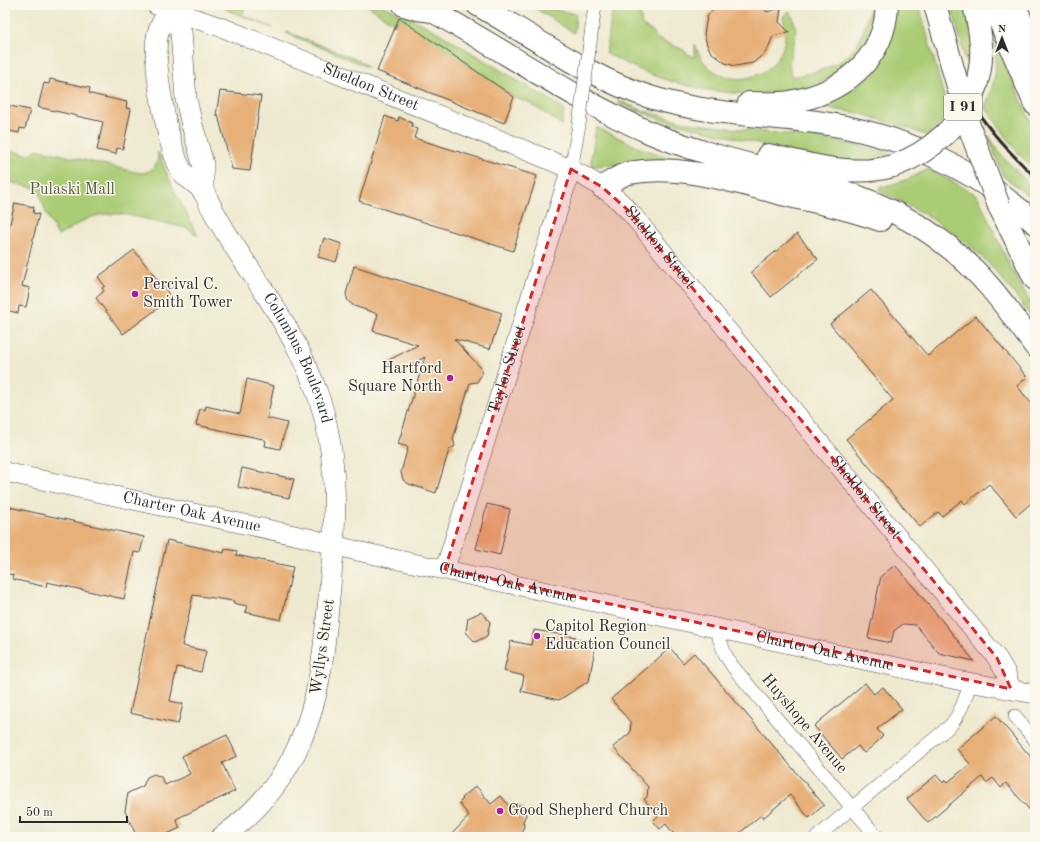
<svg xmlns="http://www.w3.org/2000/svg" width="1040" height="842" viewBox="0 0 1040 842" font-family="'Old Standard TT',serif">
  <rect width="100%" height="100%" fill="#fbf7ec"/>
  <filter id="ink" filterUnits="userSpaceOnUse"><feTurbulence type="fractalNoise" baseFrequency=".025" numOctaves="2"/><feDisplacementMap in="SourceGraphic" scale="8" xChannelSelector="R" yChannelSelector="G"/><feConvolveMatrix kernelMatrix="1 2 1 2 8 2 1 2 1" color-interpolation-filters="sRGB"/></filter>
  <filter id="wash" filterUnits="userSpaceOnUse"><feTurbulence type="fractalNoise" baseFrequency=".012" numOctaves="4" result="noise"/><feDisplacementMap in="SourceGraphic" scale="16" xChannelSelector="R" yChannelSelector="G"/><feGaussianBlur stdDeviation="0.9" result="paint"/><feColorMatrix in="noise" values="0 0 0 0 0 0 0 0 0 0 0 0 0 0 0 0 0 1.4 0 .05"/><feComposite in="paint" operator="in"/></filter>
  <g filter="url(#wash)">
    <rect width="100%" height="100%" fill="#eee9cf"/>
    <path fill="#aacc75" stroke="#6a7c50" d="M225,5H246L242,15L273,28L225,9Z
      M367,5H382L427,26L564,108L562,125L525,100L524,102L514,97L399,19L396,25Z
      M530,5L576,14L574,33Z
      M613,5H639L642,26L654,32L655,38L684,50L687,54L695,57V44C713,104 800,80 783,17L787,12H790C806,40 782,52 792,77C840,68 862,56 870,5H878V7C872,29 868,47 852,65C840,77 822,83 806,87C738,104 666,87 606,53Z
      M897,5H919L949,115L928,136L908,128L858,113L819,107V104C842,97 871,82 881,58C888,42 892,22 897,5Z
      M951,5H966L973,48L969,73Z
      M287,32L360,61L368,67L286,33Z
      M996,38L1005,63L1035,132V170L1021,157L985,107C994,85 1000,64 992,39Z
      M619,101L644,111L689,123L817,138L857,145L894,155L870,163L821,159L659,119L618,103Z
      M596,127L638,147L681,162L592,166L591,161Z
      M988,135L1003,157L1035,190V200L1003,176Z
      M5,149L29,155L37,149L140,173C153,173 159,164 158,152L173,188L198,236L187,228L123,214C87,213 87,220 58,236L46,213L38,189L5,181Z
      M929,169L977,195L1009,264L1035,311V322C1017,298 999,272 977,252C947,226 914,207 879,191V188L906,180Z"/>
    <g id="blocks">
      <path fill="#e7b079" d="M716,5H761L767,12L781,8L779,22L789,32L773,36L767,51L753,63L735,66L725,63L711,52L707,45L704,34L707,17Z
        M399,18L514,97L504,123L377,71Z
        M50,79L90,88L89,93L95,95L127,102L126,108L131,109L123,149L117,148L116,154L97,150L103,122L38,107L44,83L49,84Z
        M220,91L261,96L250,171L232,169L218,115H216Z
        M5,105L30,110L25,129L20,128L19,133L5,130Z
        M385,116L398,121L399,117L412,123V127L417,129L414,138L537,176L513,251L359,201Z
        M15,203L34,207L33,213L39,214L22,286L30,288L26,307L19,306L18,313L5,310V236H7Z
        M797,234L818,259L771,297L751,272Z
        M324,238L342,244L336,262L318,257Z
        M134,250L172,298L123,334L96,298L104,291L102,288L105,286L98,277Z
        M354,266L502,313L490,349L454,339L481,368L482,374L477,382L470,383L453,439L455,446L449,450L436,493L409,484L403,480L401,472L408,447L398,444L425,357L394,374L387,361L418,345L373,331L378,314L354,306L348,301L346,294Z
        M871,290L928,356L976,316L1027,377L1017,386L1035,408V500L1016,516L989,484L965,504L962,500L942,516L938,512L920,527L846,439L893,400L830,324Z
        M247,379L274,386L267,418L287,423L280,449L265,446L266,441L263,439L196,425L200,409L205,410L206,406L240,414Z
        M242,468L294,479L289,498L238,487Z
        M487,504L510,509L500,555L476,549Z
        M5,506L144,537L140,553L134,552L124,599L47,582L46,587L12,579L13,575L5,573Z
        M167,540L224,553L225,549L237,551L236,555L293,567L281,620L245,612L247,606L233,603L234,601L193,595L182,646L206,651L201,672L177,667L170,701L183,704L178,724L130,713Z
        M895,565L943,622L974,661L939,653L916,625L903,624L894,631L891,643L868,638L881,576Z
        M481,612L490,622L487,636L475,642L466,632L468,618Z
        M534,630L576,637L575,639L596,643L589,681L559,700L521,691L524,676L504,671L511,641L531,645Z
        M670,648L683,663L694,653L824,805L809,818L790,795L763,818L761,815L735,837H676L666,824L660,829L653,821L658,816L644,799L647,797L648,787L613,747L630,733L631,723L611,699Z
        M865,683L874,694L883,687L902,709L877,729L883,736L875,744L864,753L858,746L842,759L814,726Z
        M996,716L1035,762V816L1006,783L1001,788L993,778L986,783L982,777L928,823L907,799L936,775L943,783L946,780L948,782L970,764L957,749Z
        M227,735L237,756L222,763L235,791L176,819L180,828L161,837H137L125,811L128,793L143,786L147,777L154,774L161,777L165,785L190,774L182,756Z
        M476,786L491,804L501,796L510,807L518,805L524,808L526,815L523,821L524,826L521,833L516,837H449L469,816L459,803L463,799L462,798Z"/>
    </g>
  </g>
  <g filter="url(#ink)">
    <use href="#blocks" fill-opacity="0" stroke="#484844" stroke-width="1"/>
    <g fill="none" stroke-linecap="round" stroke-linejoin="round">
      <defs>
        <path id="street" d="M571,169L579,125
          M715,628L726,656L733,667L877,837
          M1015,716L1035,740
          M817,837L951,725C961,712 966,699 970,682"/>
        <g id="secondary">
          <path id="s1" d="M156,5L226,29L532,153C567,167 603,182 629,211L997,658L1006,673L1011,689"/>
          <path id="s2" d="M5,472L308,538L357,551L957,680L1035,694"/>
          <path id="s3" d="M445,569L571,169"/>
        </g>
        <g id="primary">
          <path id="s4" d="M172,5L171,9C166,17 160,24 158,33C151,58 168,150 182,171C187,179 197,183 202,190C207,196 209,204 213,210C218,220 224,229 229,238C263,290 301,342 320,401C344,476 333,560 325,637C317,720 292,787 222,837"/>
          <path d="M171,9L181,32L186,99L191,121L203,164V190"/>
        </g>
        <path id="highway" d="M404,5L417,9L433,11
          M421,5C499,46 570,98 651,133C747,174 860,177 945,244C982,272 1008,309 1035,346
          M478,5C535,37 590,79 653,98C706,114 762,115 816,122C897,133 974,167 1035,223
          M974,5C981,32 985,58 976,85
          M993,5L1035,104
          M1015,5L1035,57
          M171,9L182,5
          M749,103C762,103 776,104 789,102C841,94 885,60 887,5
          M768,155C808,164 852,178 893,166
          M602,187C610,183 620,175 629,173C680,163 734,182 782,194C815,202 848,208 880,220
          M999,206L1035,279"/>
      </defs>
      <use href="#street" stroke="#484844" stroke-width="14"/>
      <use href="#secondary" stroke="#484844" stroke-width="20"/>
      <use href="#primary" stroke="#484844" stroke-width="22"/>
      <use href="#highway" stroke="#484844" stroke-width="24"/>
      <use href="#street" stroke="#fff" stroke-width="13"/>
      <use href="#secondary" stroke="#fff" stroke-width="19"/>
      <use href="#primary" stroke="#fff" stroke-width="21"/>
      <use href="#highway" stroke="#fff" stroke-width="22"/>
      <path stroke="#2b2b2b" stroke-width="3" d="M939,5C947,33 953,62 964,88C980,122 1008,151 1035,177"/>
      <defs>
        <path id="street-bridge" d="M579,125L595,5"/>
        <path id="highway-bridge" d="M935,5L970,129L999,206
          M893,166C930,153 964,124 976,85"/>
      </defs>
      <use href="#street-bridge" stroke="#484844" stroke-width="14" stroke-linecap="butt"/>
      <use href="#highway-bridge" stroke="#484844" stroke-width="24" stroke-linecap="butt"/>
      <use href="#street-bridge" stroke="#fff" stroke-width="13"/>
      <use href="#highway-bridge" stroke="#fff" stroke-width="22"/>
    </g>
  </g>
  <path fill="#d62828" fill-opacity="0.2" stroke="#d62828" stroke-width="3" stroke-dasharray="8 5" stroke-linejoin="round" d="M571,169L602,187L629,211L997,658L1011,689L445,569Z"/>
  <g fill="#b5179e" stroke="#fbf7ec" stroke-width="1.5">
    <circle cx="135" cy="294" r="4"/>
    <circle cx="450" cy="378" r="4"/>
    <circle cx="537" cy="636" r="4"/>
    <circle cx="500" cy="811" r="4"/>
  </g>
  <g text-anchor="middle" dominant-baseline="central" stroke-width="3" stroke-linejoin="round" paint-order="stroke">
    <rect fill="#fbf7ec" stroke="#696865" stroke-width="1" x="944" y="94" width="38" height="26" rx="3"/>
    <g font-size="15" font-weight="bold" fill="#2b2b2b">
      <text x="963" y="107">I 91</text>
    </g>
    <g font-size="16" fill="#2b2b2b" stroke="#fbf7ec">
      <text stroke="none"><textPath href="#s1" startOffset="230">Sheldon Street</textPath></text>
      <text stroke="none"><textPath href="#s1" startOffset="566">Sheldon Street</textPath></text>
      <text stroke="none"><textPath href="#s4" startOffset="395">Columbus Boulevard</textPath></text>
      <text stroke="none"><textPath href="#s3" startOffset="209">Taylor Street</textPath></text>
      <text stroke="none"><textPath href="#s1" startOffset="890">Sheldon Street</textPath></text>
      <text stroke="none"><textPath href="#s2" startOffset="191">Charter Oak Avenue</textPath></text>
      <text stroke="none"><textPath href="#s2" startOffset="515">Charter Oak Avenue</textPath></text>
      <text transform="translate(323 647) rotate(-82)">Wyllys Street</text>
      <text stroke="none"><textPath href="#s2" startOffset="839">Charter Oak Avenue</textPath></text>
      <text transform="translate(804 724) rotate(50)">Huyshope Avenue</text>
    </g>
    <g font-size="16" fill="#515b41" stroke="#fbf7ec">
      <text x="72" y="190">Pulaski Mall</text>
    </g>
    <g font-size="16" fill="#2b2b2b" stroke="#fbf7ec" text-anchor="start">
      <text x="143" y="285">Percival C.<tspan x="143" dy="18">Smith Tower</tspan></text>
      <text x="442" y="369" text-anchor="end">Hartford<tspan x="442" dy="18">Square North</tspan></text>
      <text x="545" y="627">Capitol Region<tspan x="545" dy="18">Education Council</tspan></text>
      <text x="508" y="811">Good Shepherd Church</text>
    </g>
  </g>
  <rect width="1040" height="842" fill="none" stroke="#fbf7ec" stroke-width="20"/>
  <g transform="translate(1002 38)" stroke="#fbf7ec" stroke-width="3" paint-order="stroke">
  <path d="M0-3L7 15L0 10L-7 15Z" fill="#2b2b2b"/>
  <text y="-6" font-size="11" font-weight="bold" text-anchor="middle" fill="#2b2b2b">N</text>
  </g>
  <path d="M20 816v6h107v-6" fill="none" stroke="#2b2b2b" stroke-width="2"/>
  <text x="26" y="816" font-size="12" fill="#2b2b2b" stroke="#fbf7ec" stroke-width="3" paint-order="stroke">50 m</text>
</svg>
